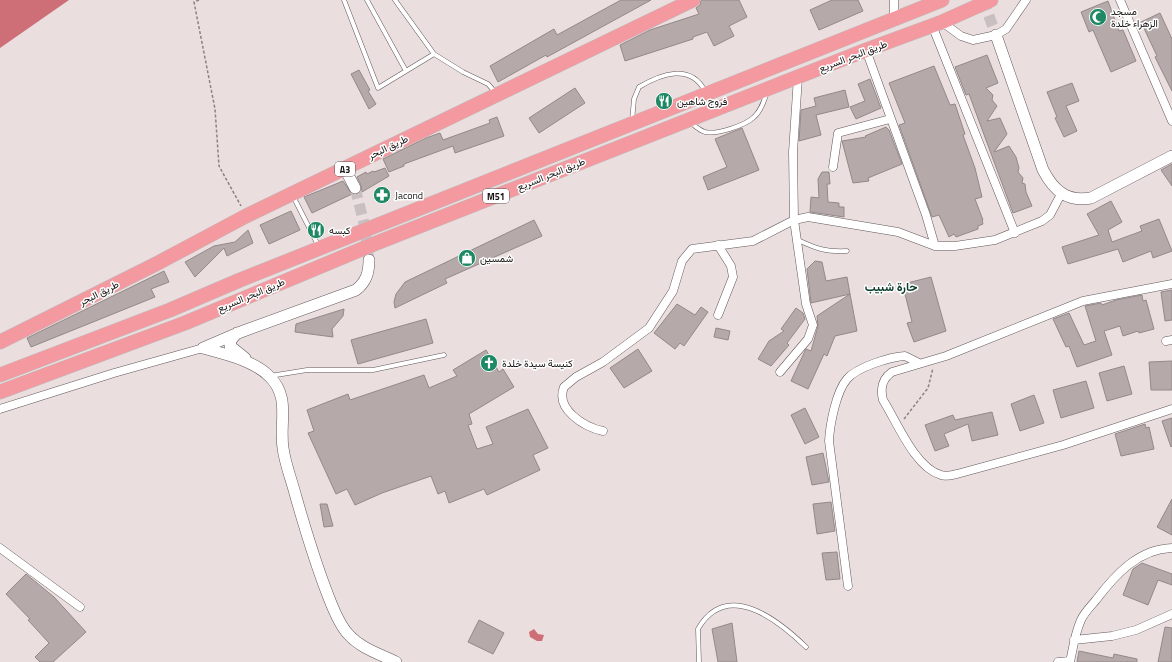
<svg xmlns="http://www.w3.org/2000/svg" width="1172" height="662" viewBox="0 0 1172 662" font-family="'Titillium Web',Vazirmatn,sans-serif">
  <rect width="100%" height="100%" fill="#eadedf"/>
  <path fill="#ce6e77" d="M0,0H69L0,48Z
    M534,629L538,634L544,635L542,641H537L530,637L529,632Z"/>
  <path fill="#b5a9a9" stroke="#948989" d="M621,0H651L547,57L546,55L498,82L490,66L554,29L557,35Z
    M701,0H739L747,17L729,26L734,36L714,46L707,32L693,37V39L625,61L620,45L650,30L699,14L696,8L700,5Z
    M832,0H858L863,11L819,30L810,10Z
    M1108,1L1119,31L1123,30L1136,61L1111,72L1093,30L1089,32L1081,12Z
    M1160,13L1172,39V91L1155,57L1157,56L1141,22Z
    M987,55L998,83L986,88L993,95L992,100L997,106L987,121L1000,118L1007,134L994,152L1009,146L1016,157L1019,168L1018,172L1023,178L1022,183L1025,184L1026,192L1032,206L1013,213L969,94L966,95L955,67Z
    M934,66L950,105L955,104L965,134L963,135L975,168L982,197L975,199L983,220H982L983,224L978,226V229L956,237L954,234L949,237L939,215L932,217L899,125L905,123L889,83Z
    M359,70L370,90L368,91L376,104L369,109L351,74Z
    M870,79L881,108L856,119L850,107L865,101L858,84Z
    M1072,83L1079,101L1066,106L1077,131L1064,137L1055,118L1057,117L1047,92Z
    M575,88L585,103L539,133L529,118Z
    M845,90L849,107L816,115L821,135L799,141L801,110L816,106L814,98Z
    M497,117L504,136L455,153L453,146L404,164V166L389,172L383,159L426,138L440,133L443,140L490,123L489,120Z
    M886,127L889,130L902,164L868,178L869,181L853,183L842,141L866,137L865,136Z
    M742,128L759,170L708,190L703,177L727,167L715,139Z
    M1172,164V186L1161,170Z
    M385,168L389,176L362,192L361,185L357,177L366,172L367,174L373,171L374,172Z
    M822,172H829L830,184H827L828,202L839,203V207H844V217L810,212L811,197L819,198L818,179Z
    M343,181L352,194L312,213L304,197Z
    M1111,201L1122,222L1108,230L1112,242L1142,231L1140,226L1159,219L1172,251L1153,258L1151,251L1123,262L1118,249L1068,264L1062,247L1099,235L1087,214Z
    M291,211L300,230L269,244L260,225Z
    M534,220L542,236L445,279L447,283L395,308L394,302L396,294L405,282Z
    M248,230L253,243L227,256L224,248L195,277L185,262L214,246L235,242Z
    M815,261L822,262L826,281L847,277L850,294L811,303L807,269Z
    M164,271L169,282L151,289L155,297L31,347L27,338Z
    M931,277L946,331L914,342L907,323L912,322L904,290L909,289L907,283Z
    M1172,290V320L1165,321L1161,292Z
    M850,294L857,331L835,336L827,356L824,354L808,389L791,381L804,353L806,349L811,351L818,326L817,316Z
    M1142,295L1143,301L1146,300L1154,329L1139,333L1138,331L1123,336L1120,326L1104,331L1112,355L1077,367L1069,346L1066,347L1053,319L1069,313L1084,345L1096,341L1085,306L1101,303L1102,305L1116,300Z
    M677,304L695,315L701,307L708,312L684,346L680,343L675,349L654,333Z
    M796,308L803,313L805,319L787,343L789,345L771,366L758,359L769,341L784,331L781,329Z
    M344,309L343,316L332,329L333,337L295,332L296,324Z
    M426,319L433,343L358,364L351,340Z
    M716,328L730,331L728,340L714,337Z
    M638,349L652,371L624,388L610,368Z
    M486,350L499,372L503,369L514,387L469,414L472,424L468,425L477,449L493,444L486,427L528,409L548,448L533,455L540,470L487,495L484,489L449,503L445,491L438,494L431,476L382,493L355,505L347,489L336,494L308,433L314,431L307,410L348,394L350,400L424,375L429,388L457,376L453,370Z
    M1172,361V390H1151L1149,362Z
    M1124,366L1132,394L1107,401L1099,373Z
    M1086,381L1094,408L1061,418L1053,390Z
    M1034,395L1044,423L1020,431L1011,404Z
    M805,408L819,437L805,444L791,415Z
    M992,412L998,435L972,441L968,424L944,434L949,446L935,451L925,425L953,415L955,420Z
    M1172,418V446L1171,447L1162,421Z
    M1145,424L1146,428L1149,427L1154,449L1121,456L1115,434Z
    M823,453L829,482L812,485L806,457Z
    M1172,499V535L1157,527Z
    M831,502L835,531L817,534L813,504Z
    M320,504H327L333,526L324,527Z
    M837,552L840,579L826,580L822,553Z
    M1142,563L1172,574V585L1158,580L1148,605L1123,595L1133,569Z
    M26,574L54,597L86,632L53,662H40L35,657L49,643L28,620L30,619L6,594Z
    M479,620L504,633L493,654L468,642Z
    M732,623L737,662H718L712,629Z
    M1165,627L1172,628V662H1158Z
    M1079,651L1113,658L1114,654L1137,659V662H1077Z"/>
  <g fill="none" stroke-linecap="round" stroke-linejoin="round">
    <path stroke="#cabfc0" stroke-width="11" stroke-dasharray="11 5.5" stroke-linecap="butt" d="M983,0L996,35
      M355,188L364,223L369,260"/>
    <defs>
      <path id="lane" d="M344,0L378,88L434,54L395,0
        M367,0L406,71
        M434,54L463,72L488,84L495,92
        M632,121L634,99L639,87C661,74 690,63 705,91
        M690,122C695,126 699,130 705,132C717,135 746,125 754,117C761,111 764,101 767,92
        M293,196L319,247
        M798,240C817,249 826,252 847,251
        M270,376L307,370H373L444,355
        M699,662L698,629C727,579 778,620 806,647"/>
      <path id="street" d="M1120,0L1172,121
        M894,20V0
        M942,22L961,36L973,40L996,35L1006,29L1026,0
        M932,25L1015,233
        M866,50L926,215L935,246
        M833,167L838,133L890,119
        M718,245L731,266L733,277L718,315
        M1172,284L1083,301L946,356L892,372C882,379 880,388 883,400C897,422 915,468 941,475C946,477 952,475 957,474L1063,445L1172,409
        M1166,341L1172,340
        M780,372L808,339L813,325L806,304L794,220L793,152L798,77
        M0,409L114,373L203,348
        M603,431C584,427 555,409 564,387L576,377L603,362L649,328L673,291L682,261L692,249L753,241L794,220L808,217L898,232L935,246H955L995,240L1042,221L1050,215L1061,194
        M0,548L80,607
        M848,586L829,441C830,424 836,392 847,379C857,367 890,357 905,356L919,363
        M1074,640L1112,636L1136,630L1172,614
        M1058,662L1070,661
        M1070,662C1073,648 1075,633 1081,620C1084,613 1091,606 1096,600C1115,575 1138,549 1172,548"/>
      <path id="secondary" d="M996,35L1043,170C1054,191 1067,202 1091,198L1172,156
        M345,169L355,188
        M237,333L231,340L230,346L245,358
        M203,348C224,354 253,360 269,376C291,397 279,422 283,448C285,464 292,481 296,497C306,532 316,565 329,598C334,611 340,626 349,635C362,649 380,654 396,662
        M203,348L238,333L356,290C366,282 369,273 369,260"/>
      <path id="highway" d="M0,342L156,264L246,216L693,0
        M0,375L170,310L240,280L942,0
        M0,392L185,323L374,244L866,50L942,22L991,0"/>
    </defs>
    <use href="#lane" stroke="#625858" stroke-width="5"/>
    <use href="#street" stroke="#625858" stroke-width="9"/>
    <use href="#secondary" stroke="#625858" stroke-width="12"/>
    <use href="#highway" stroke="#bebdbd" stroke-width="15"/>
    <path stroke="#8b8283" stroke-width="1.5" stroke-dasharray="3 2" stroke-linecap="butt" d="M199,0L194,2L215,109L219,166L241,206
      M904,419L928,388L933,368"/>
    <use href="#lane" stroke="#fff" stroke-width="4"/>
    <use href="#street" stroke="#fff" stroke-width="8"/>
    <use href="#secondary" stroke="#fff" stroke-width="11"/>
    <use href="#highway" stroke="#f4999f" stroke-width="14"/>
  </g>
  <defs>
    <symbol id="mosque-disc" viewBox="-11 -11 22 22"><circle r="9.5" fill="#1f8966" stroke="#fff"/><path d="M3.5-4.9A6 6 0 1 0 3.5 4.9A5 5 0 1 1 3.5-4.9Z" fill="#fff"/></symbol>
    <symbol id="restaurant-disc" viewBox="-11 -11 22 22"><circle r="9.5" fill="#1f8966" stroke="#fff"/><path d="M-5-6h1v4h1v-4h1v4h1v-4h1v5L-1.5 .5V6h-2V.5L-5-1ZM5-6V6H3V1.5H1.5Q1.5-4 5-6Z" fill="#fff"/></symbol>
    <symbol id="pharmacy-disc" viewBox="-11 -11 22 22"><circle r="9.5" fill="#1f8966" stroke="#fff"/><path d="M-2-6h4v4h4v4h-4v4h-4v-4h-4v-4h4Z" fill="#fff"/></symbol>
    <symbol id="shop-disc" viewBox="-11 -11 22 22"><circle r="9.5" fill="#1f8966" stroke="#fff"/><path d="M-5-2.5h2.3a2.7 3.5 0 0 1 5.4 0H5L5.5 6h-11ZM-1.5-2.5h3a1.5 2.3 0 0 0-3 0Z" fill="#fff"/></symbol>
    <symbol id="church-disc" viewBox="-11 -11 22 22"><circle r="9.5" fill="#1f8966" stroke="#fff"/><path d="M-1.2-6h2.4v3.5h3.3v2.4h-3.3V6h-2.4V-.1h-3.3v-2.4h3.3Z" fill="#fff"/></symbol>
  </defs>
  <g fill-rule="evenodd">
    <use href="#mosque-disc" x="1088" y="7" width="20" height="20"/>
    <use href="#restaurant-disc" x="654" y="91" width="20" height="20"/>
    <use href="#pharmacy-disc" x="372" y="185" width="20" height="20"/>
    <use href="#restaurant-disc" x="306" y="220" width="20" height="20"/>
    <use href="#shop-disc" x="457" y="248" width="20" height="20"/>
    <use href="#church-disc" x="479" y="353" width="20" height="20"/>
  </g>
  <g text-anchor="middle" dominant-baseline="central" stroke-width="3" stroke-linejoin="round" paint-order="stroke">
    <g fill="#fff" stroke="#5c5959" stroke-width="1">
      <rect x="335" y="162" width="20" height="14" rx="3"/>
      <rect x="483" y="189" width="26" height="14" rx="3"/>
    </g>
    <g font-size="9" font-weight="bold" fill="#161212">
      <text x="345" y="169">A3</text>
      <text x="496" y="196">M51</text>
    </g>
    <g font-size="10" fill="#161212" stroke="#fff" text-anchor="start">
      <text x="1111" y="11">مسجد<tspan x="1111" dy="12">الزهراء خلدة</tspan></text>
      <text x="677" y="101">فروج شاهين</text>
      <text x="395" y="195">Jacond</text>
      <text x="329" y="230">كبسه</text>
      <text x="480" y="258">شمسين</text>
      <text x="502" y="363">كنيسة سيدة خلدة</text>
    </g>
    <g font-size="10" fill="#161212" stroke="#fff">
      <text transform="translate(853 56) rotate(-21)">طريق البحر السريع</text>
      <text transform="translate(388 147) rotate(-26)">طريق البحر</text>
      <text transform="translate(551 174) rotate(-22)">طريق البحر السريع</text>
      <text transform="translate(99 293) rotate(-27)">طريق البحر</text>
      <text transform="translate(251 295) rotate(-23)">طريق البحر السريع</text>
    </g>
    <g font-size="12" font-weight="bold" fill="#0c3d2c" stroke="#fff">
      <text x="891" y="286">حارة شبيب</text>
    </g>
  </g>
</svg>
